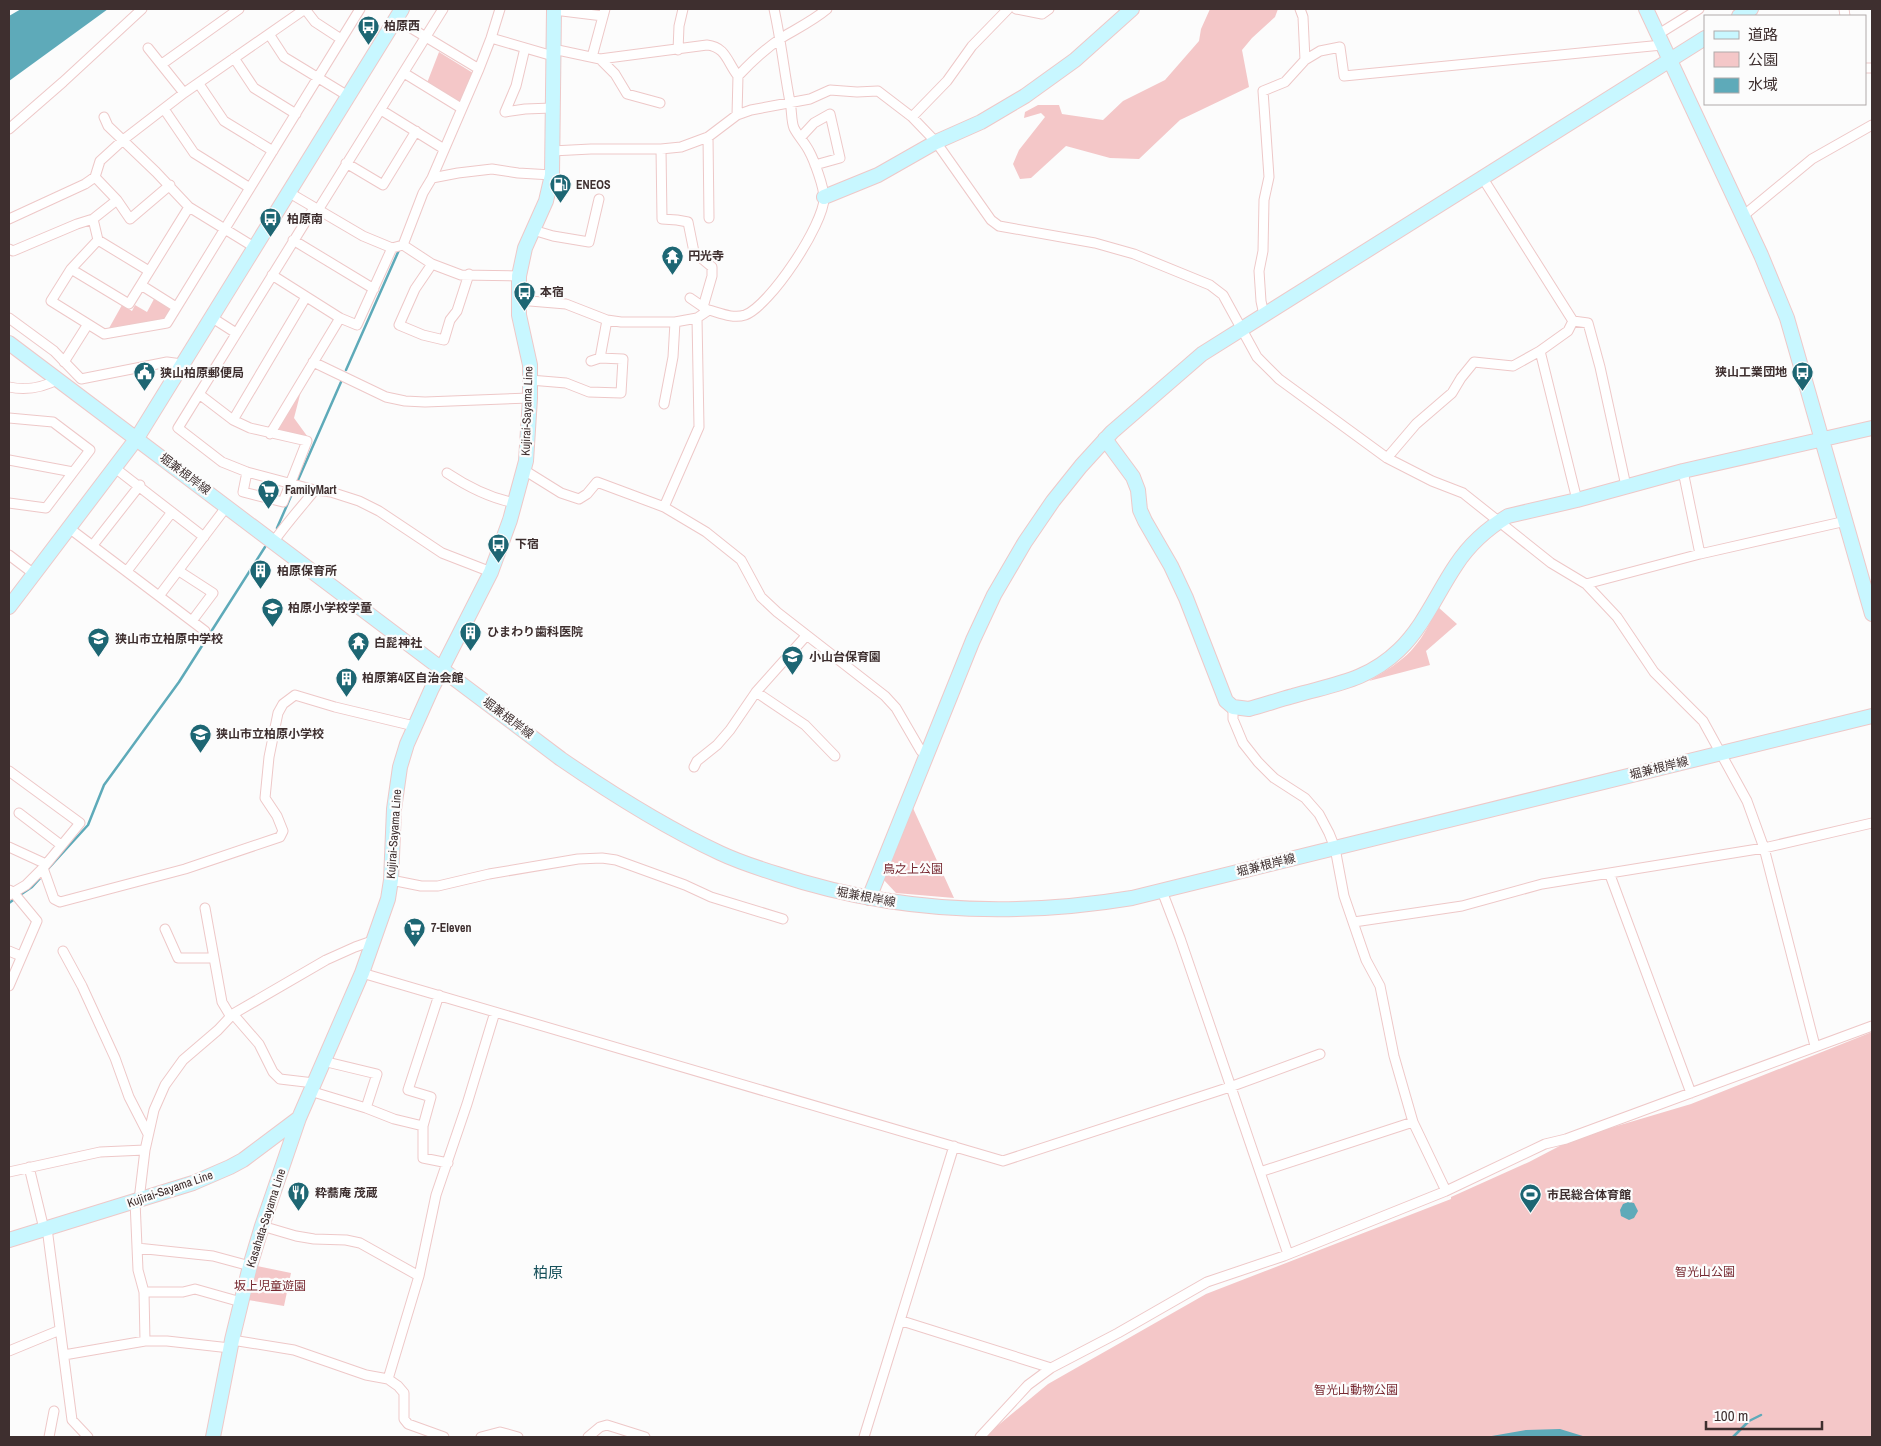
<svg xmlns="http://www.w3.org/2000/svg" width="1881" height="1446" viewBox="0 0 1881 1446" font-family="'Archivo Narrow','Noto Sans JP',sans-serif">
  <rect width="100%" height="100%" fill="#fcfcfc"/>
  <path fill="#f4c7c8" d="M1210,9H1278L1275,17L1252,38L1242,50L1249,87L1180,120L1139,159L1110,158L1066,146L1031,178L1020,179L1013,164L1019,150L1045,117L1041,113L1024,118L1025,112L1038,105H1059L1062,114L1103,120L1123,101L1165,80L1199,41L1201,29Z
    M439,52L473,73L460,103L427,83Z
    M154,299L170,309L164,320L108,330L122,305L132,311L135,305L147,312Z
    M301,391L294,418L310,440L278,432L276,428Z
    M1438,607L1457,624L1426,651L1430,665L1369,681C1408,658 1418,649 1438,607Z
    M912,806L954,898L896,893L883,879Z
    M1872,1032V1437H984L1048,1384L1206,1294L1451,1199V1197L1529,1162L1573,1139L1691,1104Z
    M257,1266L291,1273L284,1306L248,1300Z"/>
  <path fill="#5eaab9" d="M21,9H108L9,81V16Z
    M1628,1202L1634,1203L1638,1211L1634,1218L1629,1220L1621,1216L1620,1210L1623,1204Z
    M1560,1429L1586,1437H1486L1526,1430Z"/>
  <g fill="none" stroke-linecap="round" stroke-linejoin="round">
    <path stroke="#5eaab9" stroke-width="2.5" d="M346,370L399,250
      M277,528L341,382
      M47,870L88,825L104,785L179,682L265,547
      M20,895L32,887L44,874
      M9,903L16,898
      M1733,1437L1749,1421L1761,1415"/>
    <defs>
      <path id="street" d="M1016,9L1042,14L1049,9
        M1300,9L1303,17L1305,60L1320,51L1340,47L1344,76L1662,45
        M1844,9L1845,16
        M554,10L603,16
        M396,19L479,69
        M269,34L284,57L348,96
        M1657,35L1699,9
        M491,38L553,56
        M148,48L184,93
        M525,48L516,86L505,112L525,109L552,108
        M553,49L600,59L707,45C726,47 727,62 738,76L737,115
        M678,50L679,26L683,9
        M592,57L605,9
        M234,58L254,88L296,114
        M600,59L615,74L627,94L660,103
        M162,64L239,9
        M1865,68H1872
        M404,73L461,108
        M738,76C752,61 766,48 783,37C798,28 814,20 827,9
        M199,84L224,121L273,151
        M164,109L194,153L250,188
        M381,110L444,149
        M104,117L108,126L156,172L189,207L254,247
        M912,117L947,81L972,46L1008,9
        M9,129L63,82L142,9
        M708,137L709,218
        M801,137L814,123L830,114L840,158L815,165
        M661,149L662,219L677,220L688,222L694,252L712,267V276L703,307
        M552,151L591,149H661L681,147L708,137L737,115L751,110L810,99L830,90L857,92L878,91L912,117L936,142L991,220L999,226L1095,243L1134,254L1210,285L1223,295L1257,357L1279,379L1387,458L1432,481L1463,493L1551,563L1586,584L1617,617L1654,672L1703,721L1747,801L1764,848L1815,1046
        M346,163L383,185L416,131
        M95,177L117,200L93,219L98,240L149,271
        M1482,177L1573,321L1568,331L1540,351L1577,500
        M432,178L479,69L491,38L500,9
        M288,192L363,236L392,248L403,245L432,264L461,275L519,276
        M117,200L130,219L170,185
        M314,208L178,428L222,462L247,472L315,490L331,492L359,501L379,511L442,553L491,572
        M318,210L443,9
        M1743,216L1812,159L1872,125
        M9,219L85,184L95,177L100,161L123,140L184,93L305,9L315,22L341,39
        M533,230L553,236L589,242L599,199
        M98,240L71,269L51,301L104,334L167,323L360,9
        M293,240L374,289
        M403,245L423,193L432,178L458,173L492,169L518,173L552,175
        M9,249L13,251L77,224L93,219
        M432,264L415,289L399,325L423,335L444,340L450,320L457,311L469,274
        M71,269L129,304L189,207
        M272,275L340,318L357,325L392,248
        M141,285L176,307
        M690,298L706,309
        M518,300L566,304L607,320L621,322H675L697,318L709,310C720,313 733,319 745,315C770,306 824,224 824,198C824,187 814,160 809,151C805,143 798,136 794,128C791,121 792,110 790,102C784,71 781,40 774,9
        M1264,315L1261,301L1259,271L1263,251L1264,200L1269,177L1263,91L1285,82L1305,60
        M211,317L236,333
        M9,318L54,351L81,379L167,362L182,364
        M1573,321L1588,323L1600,367L1626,486
        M600,358L607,320
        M64,362L88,324
        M313,362L386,397L405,401L425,402L530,398
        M530,380L566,383L589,392L621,393L623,359L600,358L591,361
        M9,387C27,391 42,388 59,379
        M199,394L233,420L250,428L307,441L283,502L243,492L247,472
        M664,404L673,357L675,322
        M9,418L53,422L90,450L46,508L9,503
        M233,420L306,297
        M270,434L340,318
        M1387,458L1416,424L1452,393L1461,378L1474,362L1513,366L1540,351
        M9,460L73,472
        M115,468L204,537
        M524,470L561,493L579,499L587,494L597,482L664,507L706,532L741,560L761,597L777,612L885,696L896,708L921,751L927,754
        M447,473C468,487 489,498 515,503
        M664,507L699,427L697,318
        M69,528L205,631
        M274,541C287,523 301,507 315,490
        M93,545L140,485
        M1700,554L1846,521
        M9,555L34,574
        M127,571L172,512
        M179,571L213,593L192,621
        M1586,584L1700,554L1683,471
        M159,596L227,506
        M756,692L805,725L835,756
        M1233,707V719L1243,743L1258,762L1274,778L1305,798L1319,814L1329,833L1335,848L1344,896L1366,960L1380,986L1394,1056L1413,1122L1446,1191
        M694,767L697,761L717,745L730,730L756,692L806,636
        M9,771L80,823L43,868L26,885L9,895
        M19,813L61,845
        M9,847L46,864
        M43,868L54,899L60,902L185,869L280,837L283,831L277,816L265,798L269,757L278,713L283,704L295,695L335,707L414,726
        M1610,875L1691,1093
        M391,880L421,886H438L489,874L578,859L602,858L616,860L685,885L711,897L783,919
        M1162,891L1180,938L1288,1254
        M205,908L222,1002L231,1017
        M1354,922L1462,906L1542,884L1764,848L1872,823
        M165,929L178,958H214
        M9,951L21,956
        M63,951L82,986L115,1058L129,1097L148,1134
        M362,973L1003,1161L1230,1087L1320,1054
        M9,986L37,921L13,892L9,890
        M439,995L408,1090L431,1097L423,1126V1158L448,1163
        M233,1014L259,1044L273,1072L280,1079L314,1083
        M323,1061L377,1074L366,1108
        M310,1091L366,1108L394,1119L423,1126
        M29,1167L44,1229
        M9,1172L100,1152L145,1150
        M1260,1172L1413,1122
        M139,1200L145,1150L154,1110L165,1085L183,1060L218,1030L233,1014L326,960L355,947L375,940
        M135,1201L138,1270L144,1292L145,1341
        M262,1226L296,1236L314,1239L346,1240L360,1243L419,1276
        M47,1228L72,1420L88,1437
        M137,1248L213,1256L250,1266
        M144,1292H183L195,1289L241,1302
        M902,1321L1051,1368
        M232,1340L294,1350L366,1375L388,1379L398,1386L404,1393V1419L408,1424L444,1437
        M9,1351L60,1330
        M64,1355L145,1341H167L230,1348
        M388,1379L419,1276L436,1195L467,1104L495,1012
        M49,1437L54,1411
        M481,1437L500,1432L518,1437
        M588,1437L600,1427L607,1425L645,1437
        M864,1437L954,1146
        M980,1437L1028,1385L1051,1368L1118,1333L1207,1282L1284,1256L1446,1191L1545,1144L1566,1139L1872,1026"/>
      <path id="secondary" d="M1646,9L1761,255L1787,318L1872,614
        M1739,16L1751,9
        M824,197L878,175L936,142L981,122L1025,96L1075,60L1132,9
        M9,343L561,759C612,794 664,827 720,853C739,862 758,868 777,874C894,913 1011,918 1132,898L1872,716
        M1105,439L1133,477L1138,490L1140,510L1145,521L1171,566L1186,598L1226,701L1233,707L1249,709C1264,705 1278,700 1293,696C1334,684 1367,681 1399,650C1424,626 1437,593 1456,565C1469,545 1488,528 1508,516L1577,500L1683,471L1872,428
        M9,607L137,438L402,9
        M869,898L973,640L994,595L1025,542L1053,501L1081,466L1112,432L1202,354L1705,38
        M9,1240L193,1183L230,1167L243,1160L299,1118
        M213,1437L232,1340L250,1266L262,1226L299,1118L362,973L388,899L391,880L394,809L400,767L407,744L432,688L491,572L510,520L526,461L530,398V365L519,315V276L525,248L546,201L552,175L554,9"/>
    </defs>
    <use href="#street" stroke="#eec8c8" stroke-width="11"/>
    <use href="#secondary" stroke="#eec8c8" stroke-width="16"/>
    <use href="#street" stroke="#fff" stroke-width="9"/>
    <use href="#secondary" stroke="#c8f7ff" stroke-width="14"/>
  </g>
  <defs>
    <symbol id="bus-pin" viewBox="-11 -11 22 30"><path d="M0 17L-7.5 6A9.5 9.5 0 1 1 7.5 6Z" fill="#1d6673" stroke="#fcfcfc"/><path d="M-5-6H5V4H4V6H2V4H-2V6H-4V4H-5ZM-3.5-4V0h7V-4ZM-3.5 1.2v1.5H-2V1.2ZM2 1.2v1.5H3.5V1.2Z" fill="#fff"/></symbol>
    <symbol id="fuel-pin" viewBox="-11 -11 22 30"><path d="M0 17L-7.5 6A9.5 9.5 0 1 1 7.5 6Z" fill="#1d6673" stroke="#fcfcfc"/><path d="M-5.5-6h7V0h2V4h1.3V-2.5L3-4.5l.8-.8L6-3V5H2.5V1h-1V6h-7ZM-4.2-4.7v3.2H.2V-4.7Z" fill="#fff"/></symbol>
    <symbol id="temple-pin" viewBox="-11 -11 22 30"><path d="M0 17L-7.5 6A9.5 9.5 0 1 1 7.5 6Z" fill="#1d6673" stroke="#fcfcfc"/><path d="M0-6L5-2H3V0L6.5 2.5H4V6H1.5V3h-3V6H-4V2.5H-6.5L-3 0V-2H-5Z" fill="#fff"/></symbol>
    <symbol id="civic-pin" viewBox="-11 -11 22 30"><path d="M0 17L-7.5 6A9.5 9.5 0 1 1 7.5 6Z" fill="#1d6673" stroke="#fcfcfc"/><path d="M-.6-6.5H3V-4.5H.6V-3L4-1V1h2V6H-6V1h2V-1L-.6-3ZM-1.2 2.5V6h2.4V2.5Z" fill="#fff"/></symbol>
    <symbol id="supermarket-pin" viewBox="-11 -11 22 30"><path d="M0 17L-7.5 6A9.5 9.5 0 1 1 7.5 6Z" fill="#1d6673" stroke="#fcfcfc"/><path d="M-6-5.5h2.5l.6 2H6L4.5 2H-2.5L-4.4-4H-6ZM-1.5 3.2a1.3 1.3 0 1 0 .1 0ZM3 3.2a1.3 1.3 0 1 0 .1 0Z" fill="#fff"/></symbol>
    <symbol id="building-pin" viewBox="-11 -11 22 30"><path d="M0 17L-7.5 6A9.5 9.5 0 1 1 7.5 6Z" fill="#1d6673" stroke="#fcfcfc"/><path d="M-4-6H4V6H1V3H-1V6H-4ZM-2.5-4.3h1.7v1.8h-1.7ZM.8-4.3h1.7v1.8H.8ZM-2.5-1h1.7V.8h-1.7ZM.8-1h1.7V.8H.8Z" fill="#fff"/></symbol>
    <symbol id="school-pin" viewBox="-11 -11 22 30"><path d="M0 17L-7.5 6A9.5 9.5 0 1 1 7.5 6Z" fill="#1d6673" stroke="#fcfcfc"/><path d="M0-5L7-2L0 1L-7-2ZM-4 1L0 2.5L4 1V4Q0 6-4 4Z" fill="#fff"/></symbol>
    <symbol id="restaurant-pin" viewBox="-11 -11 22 30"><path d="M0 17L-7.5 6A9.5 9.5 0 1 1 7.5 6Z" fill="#1d6673" stroke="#fcfcfc"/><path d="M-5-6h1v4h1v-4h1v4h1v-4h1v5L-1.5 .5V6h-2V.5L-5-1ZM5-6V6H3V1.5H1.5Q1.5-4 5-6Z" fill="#fff"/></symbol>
    <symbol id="stadium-pin" viewBox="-11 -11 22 30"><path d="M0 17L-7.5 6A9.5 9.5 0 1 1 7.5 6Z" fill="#1d6673" stroke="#fcfcfc"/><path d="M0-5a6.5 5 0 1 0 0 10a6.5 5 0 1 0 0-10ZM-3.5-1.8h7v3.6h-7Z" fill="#fff"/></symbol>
  </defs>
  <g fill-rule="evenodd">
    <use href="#bus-pin" x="356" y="14" width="25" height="34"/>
    <use href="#fuel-pin" x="548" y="172" width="25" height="34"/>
    <use href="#bus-pin" x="258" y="206" width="25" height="34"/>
    <use href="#temple-pin" x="660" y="244" width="25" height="34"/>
    <use href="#bus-pin" x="512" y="280" width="25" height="34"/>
    <use href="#bus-pin" x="1790" y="360" width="25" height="34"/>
    <use href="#civic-pin" x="132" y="360" width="25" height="34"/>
    <use href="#supermarket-pin" x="256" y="478" width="25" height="34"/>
    <use href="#bus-pin" x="486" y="532" width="25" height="34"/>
    <use href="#building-pin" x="248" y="558" width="25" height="34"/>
    <use href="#school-pin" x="260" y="596" width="25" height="34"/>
    <use href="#building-pin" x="458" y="620" width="25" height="34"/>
    <use href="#school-pin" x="86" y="626" width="25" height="34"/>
    <use href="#temple-pin" x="346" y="630" width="25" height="34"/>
    <use href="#school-pin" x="780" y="644" width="25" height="34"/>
    <use href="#building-pin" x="334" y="666" width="25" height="34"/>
    <use href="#school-pin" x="188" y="722" width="25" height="34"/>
    <use href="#supermarket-pin" x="402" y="916" width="25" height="34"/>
    <use href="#restaurant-pin" x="286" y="1180" width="25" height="34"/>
    <use href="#stadium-pin" x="1518" y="1182" width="25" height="34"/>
  </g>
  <g text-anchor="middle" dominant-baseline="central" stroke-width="4.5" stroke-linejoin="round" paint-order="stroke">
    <g font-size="12" font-weight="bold" fill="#3e2f2f" stroke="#fcfcfc" text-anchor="start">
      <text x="384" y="26">柏原西</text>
      <text x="576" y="185">ENEOS</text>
      <text x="287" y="219">柏原南</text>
      <text x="688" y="256">円光寺</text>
      <text x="540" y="292">本宿</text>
      <text x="1787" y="372" text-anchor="end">狭山工業団地</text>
      <text x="160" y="373">狭山柏原郵便局</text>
      <text x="285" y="490">FamilyMart</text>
      <text x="515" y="544">下宿</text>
      <text x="277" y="571">柏原保育所</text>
      <text x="288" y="608">柏原小学校学童</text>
      <text x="487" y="632">ひまわり歯科医院</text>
      <text x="115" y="639">狭山市立柏原中学校</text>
      <text x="374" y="643">白髭神社</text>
      <text x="809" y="657">小山台保育園</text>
      <text x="362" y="678">柏原第4区自治会館</text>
      <text x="216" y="734">狭山市立柏原小学校</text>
      <text x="431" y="928">7-Eleven</text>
      <text x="315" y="1193">粋蕎庵 茂蔵</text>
      <text x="1547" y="1195">市民総合体育館</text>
    </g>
    <g font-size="12" fill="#3e2f2f" stroke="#fcfcfc">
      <text transform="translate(527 411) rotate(-88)">Kujirai-Sayama Line</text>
      <text transform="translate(185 474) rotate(37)">堀兼根岸線</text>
      <text transform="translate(508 718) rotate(37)">堀兼根岸線</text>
      <text transform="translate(1659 768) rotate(-14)">堀兼根岸線</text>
      <text transform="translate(394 834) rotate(-86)">Kujirai-Sayama Line</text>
      <text transform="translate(1266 865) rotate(-14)">堀兼根岸線</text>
      <text transform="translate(866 897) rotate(11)">堀兼根岸線</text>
      <text transform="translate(170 1189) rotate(-19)">Kujirai-Sayama Line</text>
      <text transform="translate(266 1218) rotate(-72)">Kasahata-Sayama Line</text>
    </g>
    <g font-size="12" fill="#772931" stroke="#fcfcfc">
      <text x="913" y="869">鳥之上公園</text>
      <text x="1705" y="1272">智光山公園</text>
      <text x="270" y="1286">坂上児童遊園</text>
      <text x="1356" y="1390">智光山動物公園</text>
    </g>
    <g font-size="15" fill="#17515b" stroke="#fcfcfc">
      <text x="548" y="1272">柏原</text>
    </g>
  </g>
  <rect width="1881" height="1446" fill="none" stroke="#3e2f2f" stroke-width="20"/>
  <rect x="1704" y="15" width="162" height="90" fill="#fcfcfc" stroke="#b0aaaa"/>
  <rect x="1714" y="31" width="25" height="8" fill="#c8f7ff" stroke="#b0aaaa"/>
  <text x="1748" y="40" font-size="15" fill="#3e2f2f">道路</text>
  <rect x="1714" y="52" width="25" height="15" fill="#f4c7c8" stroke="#b0aaaa"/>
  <text x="1748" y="65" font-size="15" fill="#3e2f2f">公園</text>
  <rect x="1714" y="78" width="25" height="15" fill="#5eaab9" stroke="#b0aaaa"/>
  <text x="1748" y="90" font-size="15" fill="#3e2f2f">水域</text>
  <path d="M1706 1421v8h116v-8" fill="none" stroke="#3e2f2f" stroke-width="2.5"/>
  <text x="1714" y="1421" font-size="15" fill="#3e2f2f" stroke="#fcfcfc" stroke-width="4" paint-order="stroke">100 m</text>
</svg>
